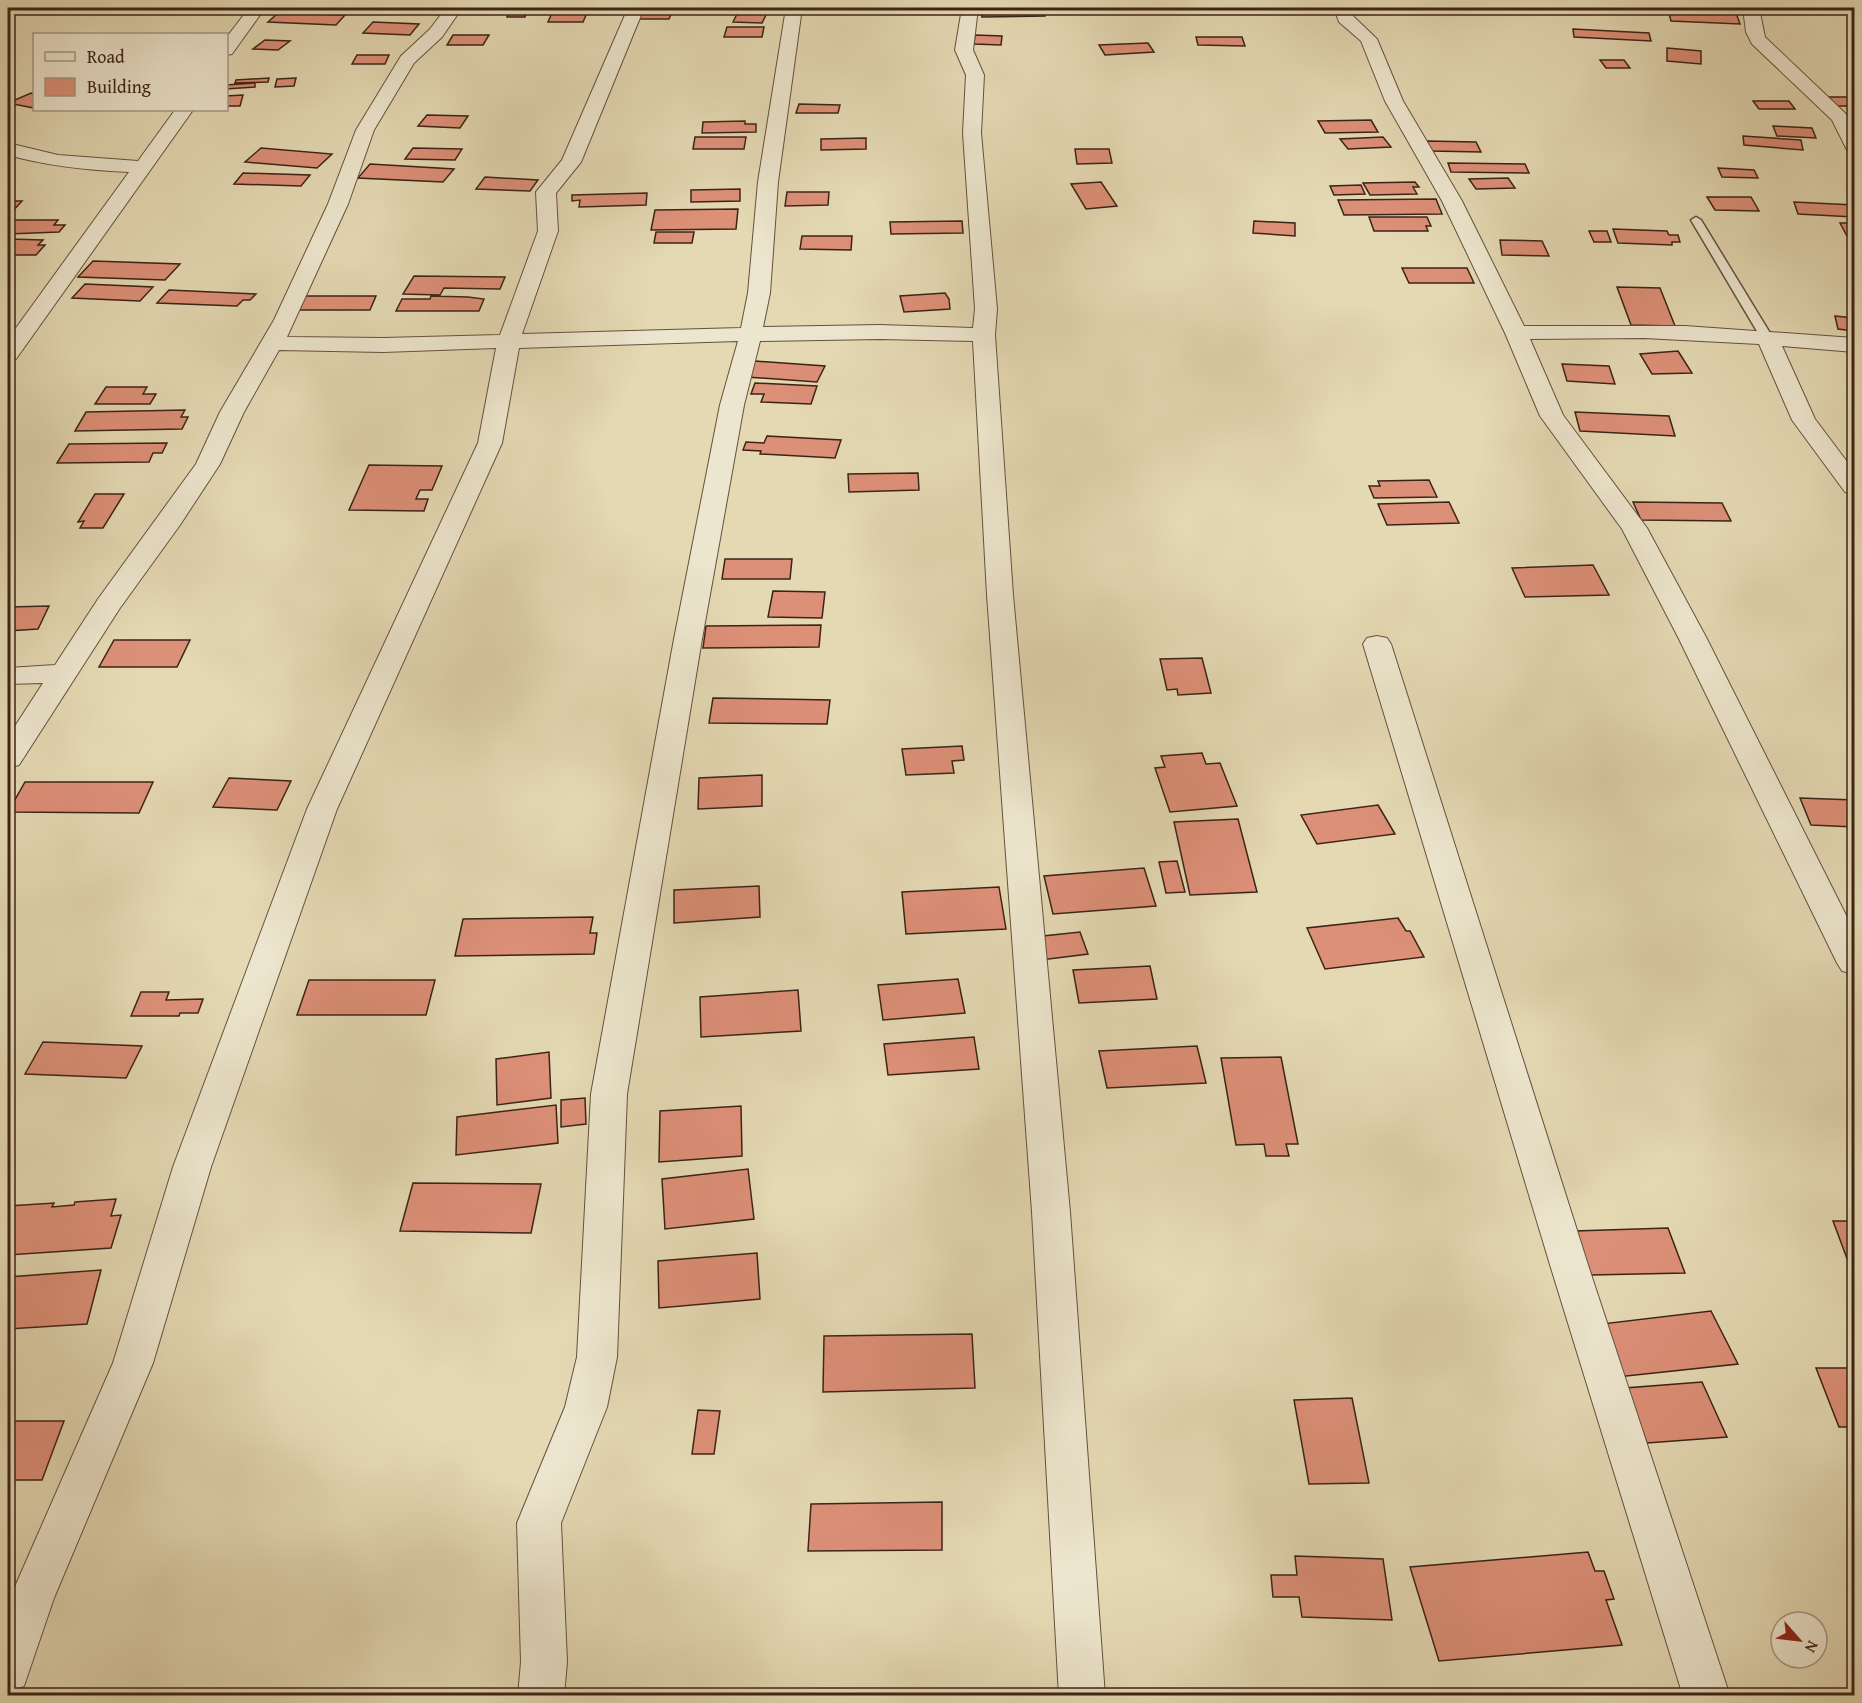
<svg xmlns="http://www.w3.org/2000/svg" width="1862" height="1703" viewBox="0 0 1862 1703" font-family="'Gentium Book Plus',serif">
  <rect width="100%" height="100%" fill="#e4d9b3"/>
  <filter id="stains"><feTurbulence type="fractalNoise" baseFrequency=".00333" numOctaves="4"/><feColorMatrix values="0 0 0 0 .2 0 0 0 0 .09 0 0 0 0 .02 0 0 0 .5 -.17"/></filter>
  <radialGradient id="worn" r=".72"><stop offset=".6" stop-color="#630" stop-opacity="0"/><stop offset="1" stop-color="#630" stop-opacity=".3"/></radialGradient>
  <path fill="#dd9078" stroke="#3c2317" stroke-width="1.5" d="M511,8H528L525,17H507Z
    M639,9L673,10L669,19H635Z
    M1044,9L1045,16L982,17L981,10Z
    M739,10L768,11L762,23L733,22Z
    M1668,10L1736,13L1740,24L1671,21Z
    M278,13L345,15L336,25L268,22Z
    M552,13H587L583,22H548Z
    M373,22L419,24L410,35L363,33Z
    M727,27H764L762,37H724Z
    M1573,29L1649,33L1651,41L1574,37Z
    M453,35H489L483,45H447Z
    M975,35L1002,36L1001,45L974,44Z
    M1196,37H1242L1245,46L1198,45Z
    M265,40L290,41L278,50L253,49Z
    M1148,43L1154,52L1105,55L1099,45Z
    M1667,48L1701,51V64L1667,61Z
    M357,55H389L385,64H352Z
    M1600,60H1624L1630,68H1606Z
    M269,78L268,82L235,83L236,80Z
    M296,78L294,86L275,87L277,79Z
    M255,83V87L226,89V85Z
    M31,93L34,94V108L8,103Z
    M243,95L240,106H226V96Z
    M1829,97H1854V106H1835Z
    M1753,101H1789L1795,109H1759Z
    M799,104L840,105L838,113H796Z
    M427,115L468,116L460,128L418,126Z
    M1371,120L1378,132L1325,133L1318,121Z
    M745,121V124H756V132L702,133L703,122Z
    M1773,126L1812,128L1816,138L1777,136Z
    M1743,136L1801,140L1803,150L1744,145Z
    M695,137H746L744,149H693Z
    M1383,137L1391,147L1348,149L1340,139Z
    M866,138V149L821,150V139Z
    M1426,141L1476,142L1481,152L1430,151Z
    M261,148L332,154L317,168L245,162Z
    M413,148L462,149L455,160L405,159Z
    M1075,149H1109L1112,163L1077,164Z
    M1448,163L1525,164L1529,173L1451,172Z
    M370,164L454,169L443,182L358,178Z
    M1718,168L1754,170L1758,178L1722,177Z
    M243,173L310,175L301,186L234,184Z
    M485,177L538,180L530,191L476,189Z
    M1508,178L1515,188L1476,189L1469,179Z
    M1101,182L1117,206L1086,209L1071,184Z
    M1415,182L1419,187H1413L1417,194L1370,195L1363,183Z
    M1361,185L1365,194L1334,195L1330,186Z
    M740,189V201L691,202V190Z
    M787,192H829L828,205L785,206Z
    M647,193L646,205L579,207L580,200L572,201V195Z
    M1707,197H1751L1759,211L1715,210Z
    M1436,199L1442,214L1344,215L1338,200Z
    M8,201H22L11,213H8Z
    M1794,202L1854,205V217L1798,214Z
    M738,209L736,229L651,230L655,210Z
    M1369,217H1427L1431,226H1426L1428,231H1374Z
    M9,220H58L54,225H65L59,232L8,234Z
    M962,221L963,233L891,234L890,222Z
    M1254,221L1295,223V236L1253,233Z
    M1840,223H1854V236H1847Z
    M1613,229L1667,231L1669,235H1678L1680,242H1672V245L1618,243Z
    M1589,231H1607L1611,242H1594Z
    M656,232H694L692,243H654Z
    M802,236H852L851,250L800,249Z
    M8,239L43,240L38,245H45L36,255H8Z
    M1500,240L1542,241L1549,256L1502,255Z
    M93,261L180,264L165,280L78,277Z
    M1402,268H1467L1474,283H1409Z
    M414,276L505,277L500,289L444,288L440,295L403,294Z
    M85,284L153,287L140,301L72,298Z
    M1617,287L1660,288L1675,326L1631,325Z
    M169,290L256,294L250,300H243L237,306L157,303Z
    M945,293L949,299L950,309L904,312L900,296Z
    M305,296H376L370,310H297Z
    M431,296L468,297L484,299L479,311H396L402,299H430Z
    M1835,316L1854,318V331L1838,329Z
    M1678,351L1692,373L1652,374L1640,354Z
    M755,361L825,366L817,382L747,377Z
    M1562,364L1609,366L1615,384L1567,381Z
    M755,383L817,386L811,404L761,402L764,394H751Z
    M106,387H147L143,394H156L150,404H95Z
    M185,410L181,417H188L182,429L75,431L86,412Z
    M1575,412L1669,416L1675,436L1580,431Z
    M767,436L841,440L835,458L760,454L761,451L743,450L746,442L764,443Z
    M167,443L162,453H153L149,462L57,463L69,444Z
    M369,465L442,466L432,490H420L416,499H428L424,511L349,510Z
    M918,473L919,490L849,492L848,474Z
    M1429,480L1437,497L1374,498L1369,486H1380L1378,481Z
    M95,494H124L103,528H80L84,521L78,522Z
    M1449,502L1459,523L1387,525L1378,504Z
    M1633,502L1722,503L1731,521L1641,520Z
    M725,559H792L790,579H722Z
    M1593,565L1609,595L1525,597L1512,568Z
    M773,591L825,592L822,618L768,617Z
    M49,606L38,629L8,631V607Z
    M821,625L819,647L703,648L706,626Z
    M114,640H190L177,667H99Z
    M1202,658L1211,693L1178,695L1177,689L1167,690L1160,659Z
    M713,698L830,700L827,724L709,723Z
    M962,746L964,760L952,761L954,773L906,775L902,749Z
    M1202,753L1206,764L1220,763L1237,806L1170,812L1155,768L1165,767L1161,756Z
    M762,775V806L698,809L699,778Z
    M229,778L291,781L277,810L213,807Z
    M25,782H153L139,813L8,812Z
    M1800,798L1854,800V827L1811,825Z
    M1378,805L1395,834L1317,844L1301,815Z
    M1238,819L1257,892L1190,895L1174,822Z
    M1177,861L1185,892L1166,893L1159,862Z
    M1144,868L1156,906L1053,914L1044,876Z
    M759,886L760,917L674,923V890Z
    M999,887L1006,929L906,934L902,892Z
    M593,917L590,933H597L594,954L455,956L463,919Z
    M1398,918L1406,931H1410L1424,957L1325,969L1307,928Z
    M1080,932L1088,954L1041,960L1034,937Z
    M1150,966L1157,999L1079,1003L1073,970Z
    M958,979L965,1013L883,1020L878,985Z
    M309,980H435L426,1015H297Z
    M798,990L801,1031L701,1037L700,997Z
    M141,992H169L166,1000L203,999L198,1013H180L179,1016H131Z
    M974,1037L979,1069L888,1075L884,1044Z
    M43,1042L142,1046L126,1078L25,1074Z
    M1197,1046L1206,1083L1107,1088L1099,1051Z
    M549,1052L551,1098L497,1105L496,1059Z
    M1281,1057L1298,1144H1286L1289,1156H1266L1264,1144L1236,1145L1221,1058Z
    M585,1098L586,1124L561,1127V1100Z
    M556,1105L558,1143L456,1155L457,1117Z
    M741,1106L742,1156L659,1162L660,1111Z
    M748,1169L754,1219L665,1229L662,1179Z
    M413,1183L541,1184L531,1233L400,1231Z
    M116,1199L111,1216L121,1215L111,1248L8,1255V1206L54,1203L52,1207L74,1205L75,1202Z
    M1833,1221H1854V1272H1852Z
    M1668,1228L1685,1273L1591,1275L1575,1231Z
    M757,1253L760,1299L659,1308L658,1261Z
    M101,1270L87,1324L8,1329V1277Z
    M1711,1311L1738,1364L1617,1377L1593,1325Z
    M972,1334L975,1388L823,1392L824,1336Z
    M1816,1368H1854V1427H1839Z
    M1702,1382L1727,1437L1647,1443L1625,1388Z
    M1352,1398L1369,1483L1309,1484L1294,1400Z
    M698,1410L720,1411L714,1454H692Z
    M8,1421H64L42,1480H8Z
    M942,1502V1550L808,1551L811,1504Z
    M1588,1552L1595,1571H1604L1614,1599L1606,1600L1622,1645L1439,1661L1410,1567Z
    M1295,1556L1383,1559L1392,1620L1302,1617L1299,1597H1273L1271,1575H1297Z"/>
  <g fill="none" stroke-linecap="round" stroke-linejoin="round">
    <defs>
      <path id="service" d="M1696,217L1701,220L1773,338L1771,340L1761,338L1691,220Z"/>
      <path id="minor" d="M249,8H265L232,54L226,55V38Z
        M446,8H462L442,37L414,63L374,130L348,204L287,337L383,338L500,335L538,231L536,192L562,160L628,8H644L581,162L556,193L558,231L522,334L741,328L748,293L758,182L786,8H802L778,182L770,293L763,327L880,325L973,328L975,309L963,133L966,75L955,50L962,8H978L973,50L984,75L981,133L997,309L995,335L1013,595L1070,1212L1105,1696H1059L1032,1212L987,595L973,341L880,339L760,341L744,405L702,639L627,1094L617,1357L607,1407L561,1523L567,1662L564,1696H518L521,1662L517,1523L565,1407L577,1357L591,1094L674,639L720,405L738,341L519,348L502,443L337,809L211,1167L153,1363L54,1598L24,1686L8,1692L10,1598L113,1363L173,1167L307,809L478,443L496,348L383,352L279,350L244,412L220,464L180,525L120,608L19,765L8,768V737L43,683L8,684V668L55,665L98,599L196,464L220,412L274,320L328,204L356,130L401,56L430,29Z
        M1334,8H1350L1353,16L1377,39L1403,101L1462,201L1524,326H1685L1854,338V352L1782,346L1815,419L1854,471V494L1845,492L1792,420L1759,344L1644,338L1530,339L1563,415L1647,528L1706,637L1854,931V974L1842,971L1837,963L1678,637L1622,529L1540,416L1505,333L1442,201L1385,101L1361,41L1339,22Z
        M1743,8H1759L1765,37L1846,114L1854,129V152L1847,150L1832,120L1752,44L1746,32Z
        M175,110H193L16,359L8,361V339L129,172C88,170 47,166 8,155V143L58,155L138,161Z
        M1377,636L1387,638L1391,644L1589,1268L1730,1696H1683L1551,1268L1363,644L1367,638Z"/>
    </defs>
    <use href="#service" stroke="#66503e" stroke-width="3"/>
    <use href="#minor" stroke="#66503e" stroke-width="2"/>
    <use href="#service" fill="#ede6ce" fill-rule="evenodd"/>
    <use href="#minor" fill="#ede6ce" fill-rule="evenodd"/>
  </g>
  <rect width="1862" height="1703" fill="none" stroke="#e4d9b3" stroke-width="30"/>
  <rect x="9" y="9" width="1844" height="1685" fill="none" stroke="#3c2317" stroke-width="3"/>
  <rect x="15" y="15" width="1832" height="1673" fill="none" stroke="#3c2317" stroke-width="1.5"/>
  <rect x="33" y="33" width="195" height="78" fill="#ede6ce" stroke="#a69885" stroke-width="1.5"/>
  <rect x="45" y="52" width="30" height="9" fill="#ede6ce" stroke="#a69885" stroke-width="1.5"/>
  <text x="87" y="63" font-size="18" fill="#3c2317">Road</text>
  <rect x="45" y="78" width="30" height="18" fill="#dd9078" stroke="#a69885" stroke-width="1.5"/>
  <text x="87" y="93" font-size="18" fill="#3c2317">Building</text>
  <g transform="translate(1799 1640) rotate(118)"><circle r="28" fill="#ede6ce" stroke="#a69885" stroke-width="1.5"/>
  <path d="M0-4.5L10 22L0 15L-10 22Z" fill="#8f2418"/>
  <text y="-9" font-size="16" font-weight="bold" text-anchor="middle" fill="#3c2317">N</text>
  </g>
  <rect width="100%" height="100%" filter="url(#stains)"/>
  <rect width="100%" height="100%" fill="url(#worn)"/>
</svg>
